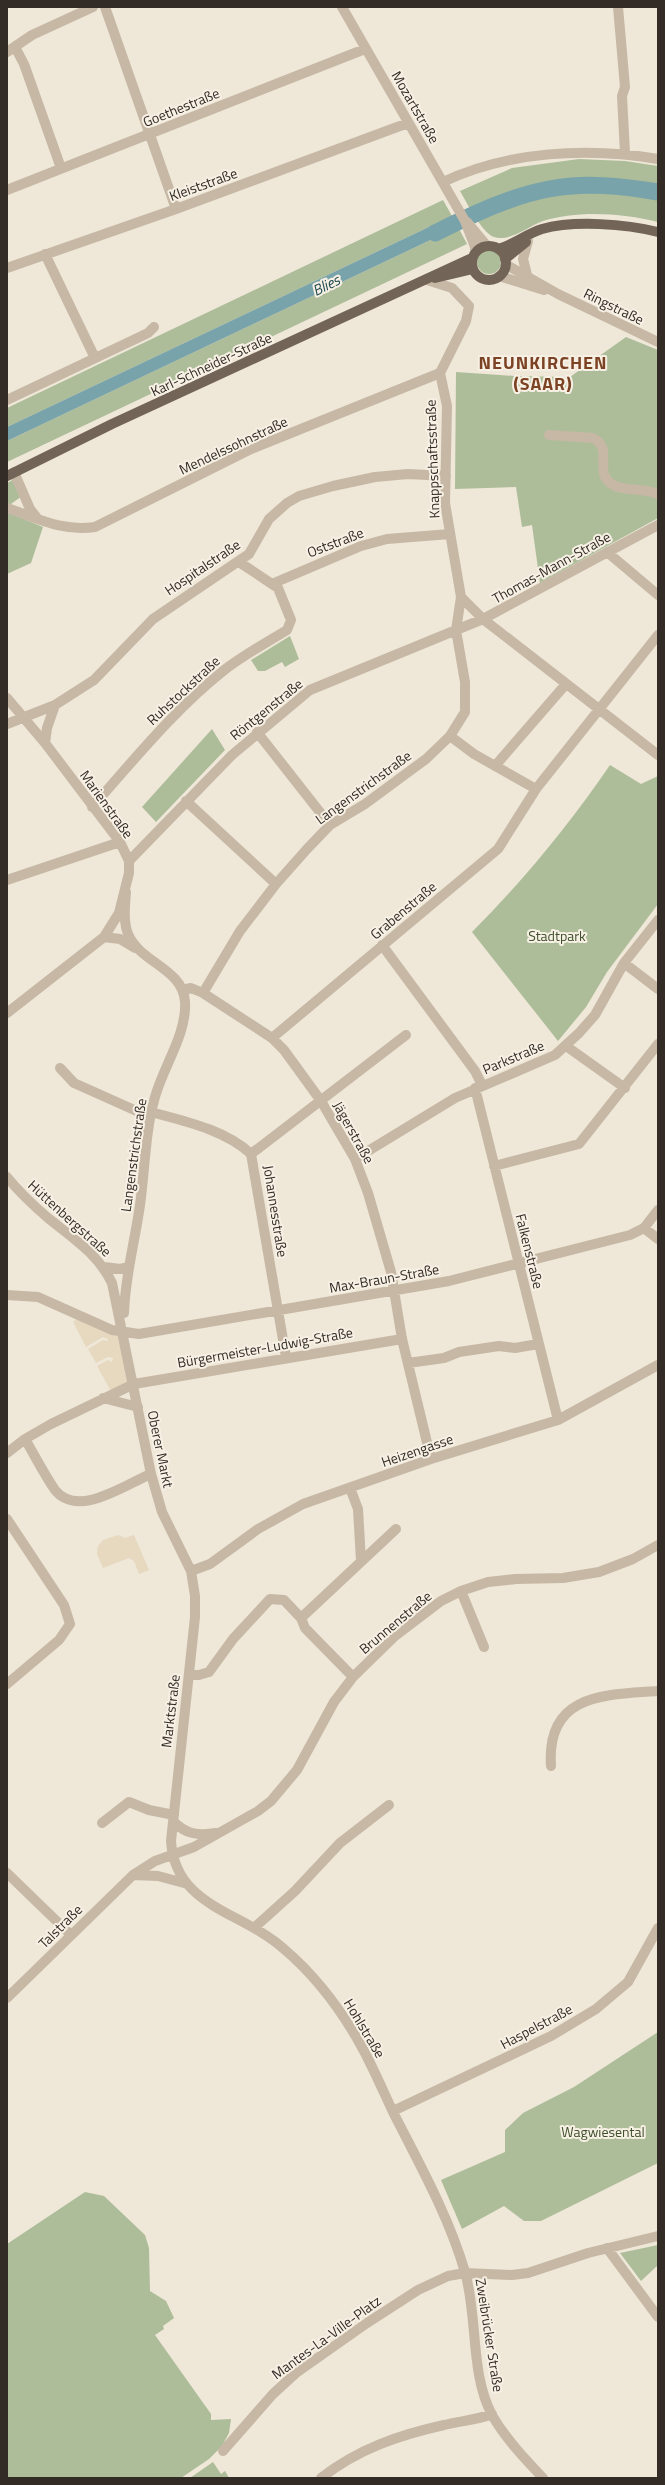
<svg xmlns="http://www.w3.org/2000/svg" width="665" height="2485" viewBox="0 0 665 2485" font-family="'Titillium Web',sans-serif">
  <rect width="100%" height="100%" fill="#efe7d8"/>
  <path fill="#adbd99" d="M579,159L625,161L658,166V222C623,213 577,210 543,221C529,226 510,242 494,237C482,233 467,203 460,191L512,168Z
    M443,200L452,216L7,427V408Z
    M458,227L467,244L7,462V441Z
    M477 262a12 12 0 1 1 24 0a12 12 0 1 1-24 0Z
    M626,337L658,350V518L540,583L532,525L522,527L516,487L455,489L456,372L515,376L570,377Z
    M14,479L22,496L11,504H7V483Z
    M7,512L43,527L31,563L7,574Z
    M290,636L299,659L285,667L282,662L265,671H258L251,660Z
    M212,729L225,750L156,822L142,807Z
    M610,765L641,784L658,776V904L607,972L586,1007L558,1041L472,932C523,881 569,825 610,765Z
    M658,2032V2163L541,2221H524L504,2206L462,2229L441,2180L505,2152V2130L523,2113L574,2087Z
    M85,2192L104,2196L145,2235L149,2248L150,2291L166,2301L174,2318L163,2326L164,2329L155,2335L211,2414V2420L231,2419L229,2433L222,2446L209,2459L181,2478H7V2244Z
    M658,2245V2265L641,2281L620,2253Z
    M213,2462L221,2474L225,2471L229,2478H190Z"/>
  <path fill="#e6d9c0" d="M79,1316L124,1332L134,1384L112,1393L97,1366L108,1360L112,1362L113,1358L108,1357L96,1363L88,1349L103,1340L107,1341L108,1339L103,1337L86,1347L73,1322Z
    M118,1535L125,1538L134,1535L149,1570L139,1574L134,1561L129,1558L103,1568L97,1554L98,1546L103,1540Z"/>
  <path fill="#79a3aa" d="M452,216L458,227L7,441V427Z"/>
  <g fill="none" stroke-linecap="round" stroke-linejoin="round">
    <path stroke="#79a3aa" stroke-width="17" d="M435,233C470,216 510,196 549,189C585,182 622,186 658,192"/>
    <path stroke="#c6b8a5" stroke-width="10" d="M105,7L176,209
      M342,7L465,221L475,247V253
      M618,7L625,87L622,96L625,153
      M15,47L24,64L61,168
      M7,52L32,35L93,7
      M443,182C508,151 588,147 658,159
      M7,190L365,49
      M467,222L487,246
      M45,254L95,358
      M505,264L558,294L658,342
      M7,268L176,209L408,123
      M527,275L523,259L528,241
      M499,276L544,290
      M7,400L148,333L154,327
      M549,435L593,438C613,447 595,470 609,482C621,493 644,487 658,494
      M14,472L30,509L38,519
      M7,508C37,518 62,532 95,527L251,449L440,373
      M607,552L658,595
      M274,583L361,546L387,539L450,534
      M461,597L483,619L658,755
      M7,698L45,743L120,842L129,861V873L119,913L104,937L7,1013
      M7,724L55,705L94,680L153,619L249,554L269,519L287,503L299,496L333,486L375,477L408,474L446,476
      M257,732L330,825
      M450,736L474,754L536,789
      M45,743L47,728L55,705
      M495,766L566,684
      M186,801L276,884
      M92,807C134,760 174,710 223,671C243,655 266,643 287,630L291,620L278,588L239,562
      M129,861L232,755L310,690L483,619L658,525
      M7,880L120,842
      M104,937L120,939L135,948
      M382,945L475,1071L482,1085
      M624,963L658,989
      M182,990L191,988L203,993L272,1038L284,1050L321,1101L355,1159L368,1193L391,1272L402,1339L431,1459
      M203,993L240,931L276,884L307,849L330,825L365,804L426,759L450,736L465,712V682L456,630L461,597L445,503L447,406L440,373L466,321L469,306L452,288L427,280
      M272,1038L498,849L536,789L658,635
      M566,1046L625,1088
      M60,1068L74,1083L150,1117
      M475,1088L558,1420
      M151,1112C184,1121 226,1130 251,1154L286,1357
      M251,1154L406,1035
      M355,1159L455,1098L555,1055L579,1033L595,1015L624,963L658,920
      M494,1166L579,1144L658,1044
      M7,1177C19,1192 34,1206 48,1218C73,1238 98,1254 112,1283L151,1474L162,1512L191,1571L195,1596V1617L171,1841C175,1907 242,1911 284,1949C317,1977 344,2014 364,2051C375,2072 384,2093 394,2114C420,2165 449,2217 465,2272C478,2317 470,2374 492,2415C505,2438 525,2459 543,2478
      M644,1228L658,1239
      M104,1267L120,1269L129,1267
      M7,1295L38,1297L112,1330L139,1334L449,1281L630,1235L644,1228L658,1210
      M124,1313C125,1276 135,1241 140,1205C145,1169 145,1132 155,1097C163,1067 187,1034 185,1002C183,968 140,963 128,934C123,921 125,906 126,892
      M408,1363L444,1358L459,1352L499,1346L515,1348L538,1344
      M103,1398L138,1407
      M25,1439C35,1456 44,1474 55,1490C78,1519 126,1484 151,1474
      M7,1453L25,1439L51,1424L134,1384L402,1339
      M350,1488L358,1509L361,1561
      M7,1519L64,1605L70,1624L59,1640L7,1684
      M191,1571L210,1564L258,1529L303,1504L431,1459L558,1420L658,1365
      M461,1591L484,1647
      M301,1618L396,1529
      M189,1675H199L209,1672L233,1639L270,1599L284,1600L301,1618L305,1628L353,1677
      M551,1766C546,1693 605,1695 658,1691
      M173,1821C185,1834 198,1836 216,1833
      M102,1823L129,1802L149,1810L174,1815
      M7,1873L71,1935
      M133,1875L158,1876L184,1883
      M255,1927L295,1891L340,1843L389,1805
      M7,1998L133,1875L155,1861L194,1847L258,1811L271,1801L297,1770L334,1702L353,1677L395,1636L441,1601L461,1591L488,1582L516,1579L563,1578L599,1572L633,1559L658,1545
      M393,2111L551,2036L596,2009L628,1982L658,1928
      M607,2248L658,2317
      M223,2451L273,2394L296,2373L367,2323L418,2290L448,2276L465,2273L512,2275L528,2273L588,2253L658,2236
      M321,2478C358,2449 399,2435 444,2425C460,2421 477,2420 492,2414"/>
    <path stroke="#736458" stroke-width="10" d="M472 263a17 17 0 1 1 34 0a17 17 0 1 1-34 0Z
      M498,249C513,245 526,234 542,229C574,220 626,224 658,232
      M505,259L526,242
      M435,278L473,269
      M7,476L112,424L472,258"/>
  </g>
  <g text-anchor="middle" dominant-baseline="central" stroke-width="4" stroke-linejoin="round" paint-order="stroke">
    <g font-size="14" fill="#322b26" stroke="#f7f0e4">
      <text transform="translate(181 107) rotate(-22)">Goethestraße</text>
      <text transform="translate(416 107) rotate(60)">Mozartstraße</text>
      <text transform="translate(203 184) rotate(-20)">Kleiststraße</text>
      <text transform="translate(614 306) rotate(26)">Ringstraße</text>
      <text transform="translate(211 364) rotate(-25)">Karl-Schneider-Straße</text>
      <text transform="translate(233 445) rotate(-25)">Mendelssohnstraße</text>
      <text transform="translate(432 459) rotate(-92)">Knappschaftsstraße</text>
      <text transform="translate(335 542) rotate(-21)">Oststraße</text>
      <text transform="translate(202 567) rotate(-34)">Hospitalstraße</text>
      <text transform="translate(551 567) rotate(-29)">Thomas-Mann-Straße</text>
      <text transform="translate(183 690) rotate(-43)">Ruhstockstraße</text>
      <text transform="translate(266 709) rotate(-39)">Röntgenstraße</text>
      <text transform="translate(363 787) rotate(-36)">Langenstrichstraße</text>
      <text transform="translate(107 804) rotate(54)">Marienstraße</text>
      <text transform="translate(403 910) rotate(-40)">Grabenstraße</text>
      <text transform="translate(513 1057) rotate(-23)">Parkstraße</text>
      <text transform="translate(354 1132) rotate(61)">Jägerstraße</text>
      <text transform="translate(133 1155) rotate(-82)">Langenstrichstraße</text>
      <text transform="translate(276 1211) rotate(81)">Johannesstraße</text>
      <text transform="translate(70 1218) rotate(42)">Hüttenbergstraße</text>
      <text transform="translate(530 1251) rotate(76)">Falkenstraße</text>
      <text transform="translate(384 1278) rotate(-10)">Max-Braun-Straße</text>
      <text transform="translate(265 1347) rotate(-10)">Bürgermeister-Ludwig-Straße</text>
      <text transform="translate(161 1449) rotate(78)">Oberer Markt</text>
      <text transform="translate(417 1450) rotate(-19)">Heizengasse</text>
      <text transform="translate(395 1622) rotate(-40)">Brunnenstraße</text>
      <text transform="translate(170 1711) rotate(-83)">Marktstraße</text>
      <text transform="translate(60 1926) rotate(-45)">Talstraße</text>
      <text transform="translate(536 2026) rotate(-28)">Haspelstraße</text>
      <text transform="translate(365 2028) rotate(59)">Hohlstraße</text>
      <text transform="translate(490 2335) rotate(81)">Zweibrücker Straße</text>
      <text transform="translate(326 2337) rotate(-36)">Mantes-La-Ville-Platz</text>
    </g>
    <g font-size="14" fill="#3e4f2b" stroke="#f7f0e4">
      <text x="557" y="935">Stadtpark</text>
      <text x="603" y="2131">Wagwiesental</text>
    </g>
    <g font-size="15" font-style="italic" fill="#1e4851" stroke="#f7f0e4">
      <text transform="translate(326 285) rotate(-26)">Blies</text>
    </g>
    <g font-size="18" font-weight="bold" letter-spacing="1" fill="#7c4224" stroke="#f7f0e4">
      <text x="543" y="362">NEUNKIRCHEN<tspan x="543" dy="21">(SAAR)</tspan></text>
    </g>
  </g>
  <rect width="665" height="2485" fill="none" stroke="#322b26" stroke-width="16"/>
</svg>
